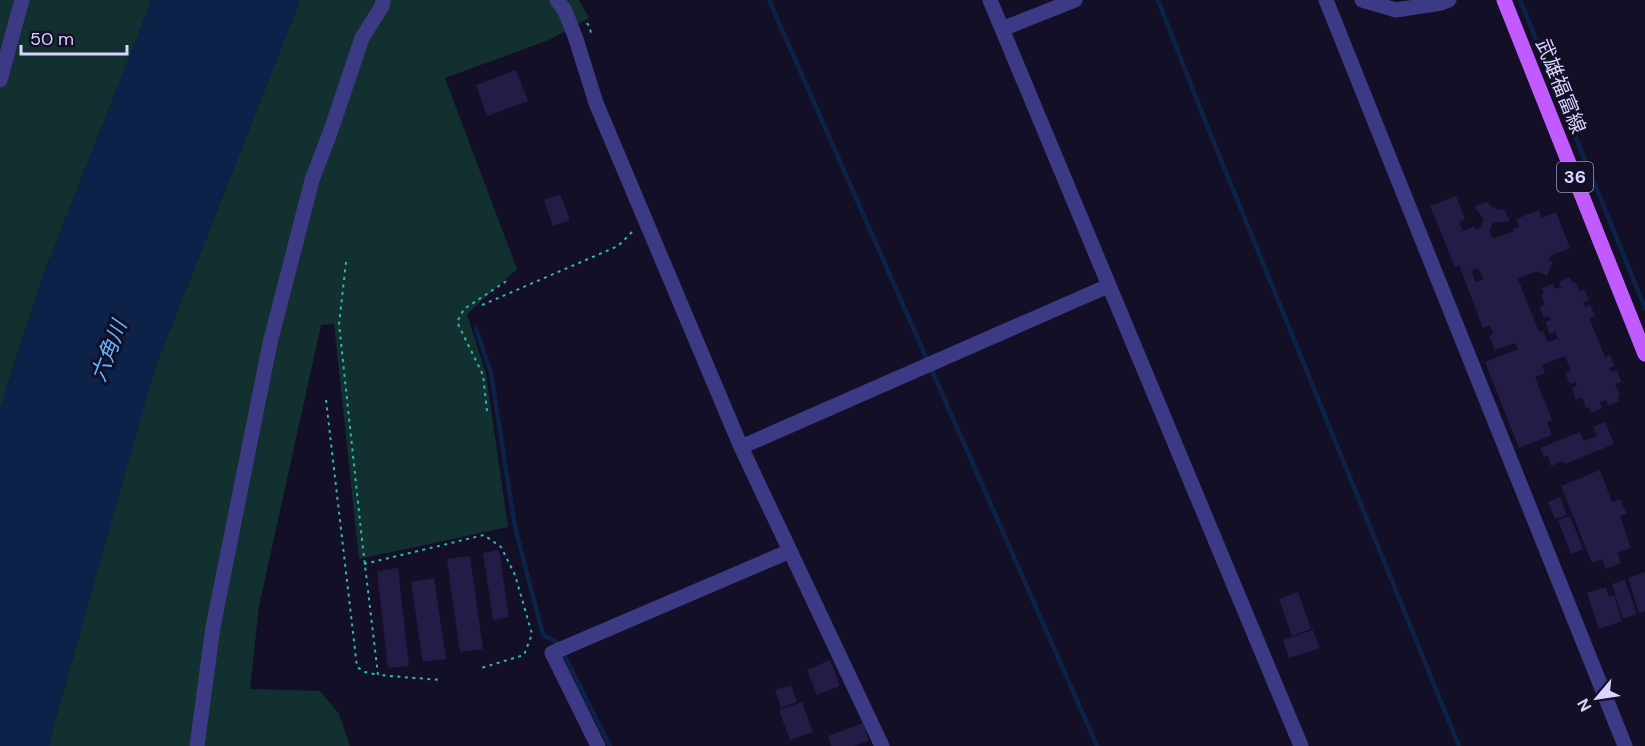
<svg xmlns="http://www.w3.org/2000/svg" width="1645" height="746" viewBox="0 0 1645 746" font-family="'DM Sans','Noto Sans JP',sans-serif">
  <rect width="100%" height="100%" fill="#130f26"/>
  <path fill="#12302f" d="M0,0H152L42,278L0,409Z
    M300,0H579L589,18L549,40L445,78L517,269L467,314L486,374L508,527L359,559L334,324L321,325L259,606L250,689L320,691L339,714L350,746H49L50,739L153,373Z"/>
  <path fill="#0c2248" d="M152,0H300L153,373L50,739L49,746H0V409L42,278Z"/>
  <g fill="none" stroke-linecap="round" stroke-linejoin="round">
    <path stroke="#0c2248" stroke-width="4.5" d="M769,0L1097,746
      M1158,0L1204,118L1459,746
      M1520,0L1645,308
      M476,329L491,373L515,527L543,635L558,643L610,746"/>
  </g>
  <path fill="#241b47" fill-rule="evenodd" d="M516,70L528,101L487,116L476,85Z
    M560,194L570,220L553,226L544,200Z
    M1456,196L1465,219L1459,222L1463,231L1474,226L1475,230L1481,227L1484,220L1474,206L1487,202L1490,206L1498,210L1504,209L1510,221L1493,223L1489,231L1493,239L1514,231L1513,229L1519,227L1516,219L1539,210L1542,218L1556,212L1570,248L1550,256L1549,260L1553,262L1547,276L1537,271L1518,279L1539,332L1543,331L1548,342L1558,338L1555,331L1550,334L1545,322L1551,320L1549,316L1544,318L1539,307L1545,305L1541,295L1544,294L1542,288L1553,284L1555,289L1561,287L1559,282L1570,277L1572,283L1575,282L1579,291L1584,289L1589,300L1583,303L1585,307L1590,304L1595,316L1589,318L1605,357L1610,355L1615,366L1609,368L1611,372L1617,370L1621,382L1615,384L1620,395L1617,396L1619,401L1608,406L1606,400L1600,402L1602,408L1591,413L1589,407L1586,408L1582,397L1576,400L1572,388L1577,386L1576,382L1570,384L1565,373L1571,371L1565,356L1542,365L1545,373L1535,377L1552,420L1547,422L1552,435L1519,448L1485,362L1518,349L1515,343L1495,350L1489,335L1493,334L1490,325L1483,328L1459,265L1455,267L1430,206ZM1478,268L1483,279L1476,282L1471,271Z
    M1605,422L1614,444L1565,464L1564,461L1551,466L1548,456L1544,457L1540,448L1580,432L1584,441L1597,436L1593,427Z
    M1600,470L1612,502L1620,499L1627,514L1620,516L1631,548L1617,553L1621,563L1606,569L1602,559L1592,563L1561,486Z
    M1560,497L1567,515L1555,519L1548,502Z
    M1570,516L1583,549L1571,554L1558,520Z
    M499,550L509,617L493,620L483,553Z
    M470,556L483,649L460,652L447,559Z
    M398,568L409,666L388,668L377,571Z
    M1645,572V611L1639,613L1628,578Z
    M434,578L446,659L423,662L411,582Z
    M1625,580L1637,614L1623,619L1612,584Z
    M1606,587L1609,597L1614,595L1622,621L1599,629L1587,593Z
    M1298,592L1311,629L1292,636L1279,599Z
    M1313,630L1320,648L1289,658L1283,640Z
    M830,660L840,686L817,695L807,670Z
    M791,685L797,702L781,708L775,690Z
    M802,702L813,732L790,740L779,710Z
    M863,723L869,741L854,746H831L828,736Z"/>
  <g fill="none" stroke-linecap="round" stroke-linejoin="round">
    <path stroke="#2fb8b0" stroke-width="2" stroke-dasharray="3 4.5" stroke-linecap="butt" d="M587,23L590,28L591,34
      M346,262L339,324L362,540L378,675L440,680
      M482,305L618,246L634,230
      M326,400L357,667L365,672L378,675
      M487,411L483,375L457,322L464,309L508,280
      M364,564L484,535L501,547L515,575L532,634L524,655L478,669"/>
    <path stroke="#3d3a85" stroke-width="15" d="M557,0L565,11L576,39L596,103L741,447L882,746
      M990,0L1301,746
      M1326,0L1625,746
      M1362,0L1396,10L1441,3L1449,0
      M1002,29L1075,0
      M0,80L22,0
      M741,447L1108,286
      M197,746L213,627L270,343L312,180L330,133L362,38L382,6L383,0
      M598,746L552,653L790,551"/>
    <path stroke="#c25bff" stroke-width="15" d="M1504,0L1645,354"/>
  </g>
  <g text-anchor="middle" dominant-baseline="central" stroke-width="6" stroke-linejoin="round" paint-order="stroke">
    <rect fill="#130f26" stroke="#9e99be" stroke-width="1.5" x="1557" y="162" width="36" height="30" rx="4.5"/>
    <g font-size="18" font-weight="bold" fill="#d9d4ff">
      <text x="1575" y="177">36</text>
    </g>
    <g font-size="20" fill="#d9d4ff" stroke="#130f26">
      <text transform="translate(1561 86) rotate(68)">武雄福富線</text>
    </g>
    <g font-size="21" font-style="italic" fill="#62b6ff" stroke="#130f26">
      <text transform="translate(109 351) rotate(-69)">六角川</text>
    </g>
  </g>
  <g transform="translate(1597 698) rotate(241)" stroke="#130f26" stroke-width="4.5" paint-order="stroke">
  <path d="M0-4.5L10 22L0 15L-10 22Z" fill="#d9d4ff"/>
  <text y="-9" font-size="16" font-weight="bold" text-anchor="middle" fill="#d9d4ff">N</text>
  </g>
  <path d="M21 45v9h106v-9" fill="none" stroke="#d9d4ff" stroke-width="3"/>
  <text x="30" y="45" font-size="18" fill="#d9d4ff" stroke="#130f26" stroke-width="4.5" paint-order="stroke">50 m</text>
</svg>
